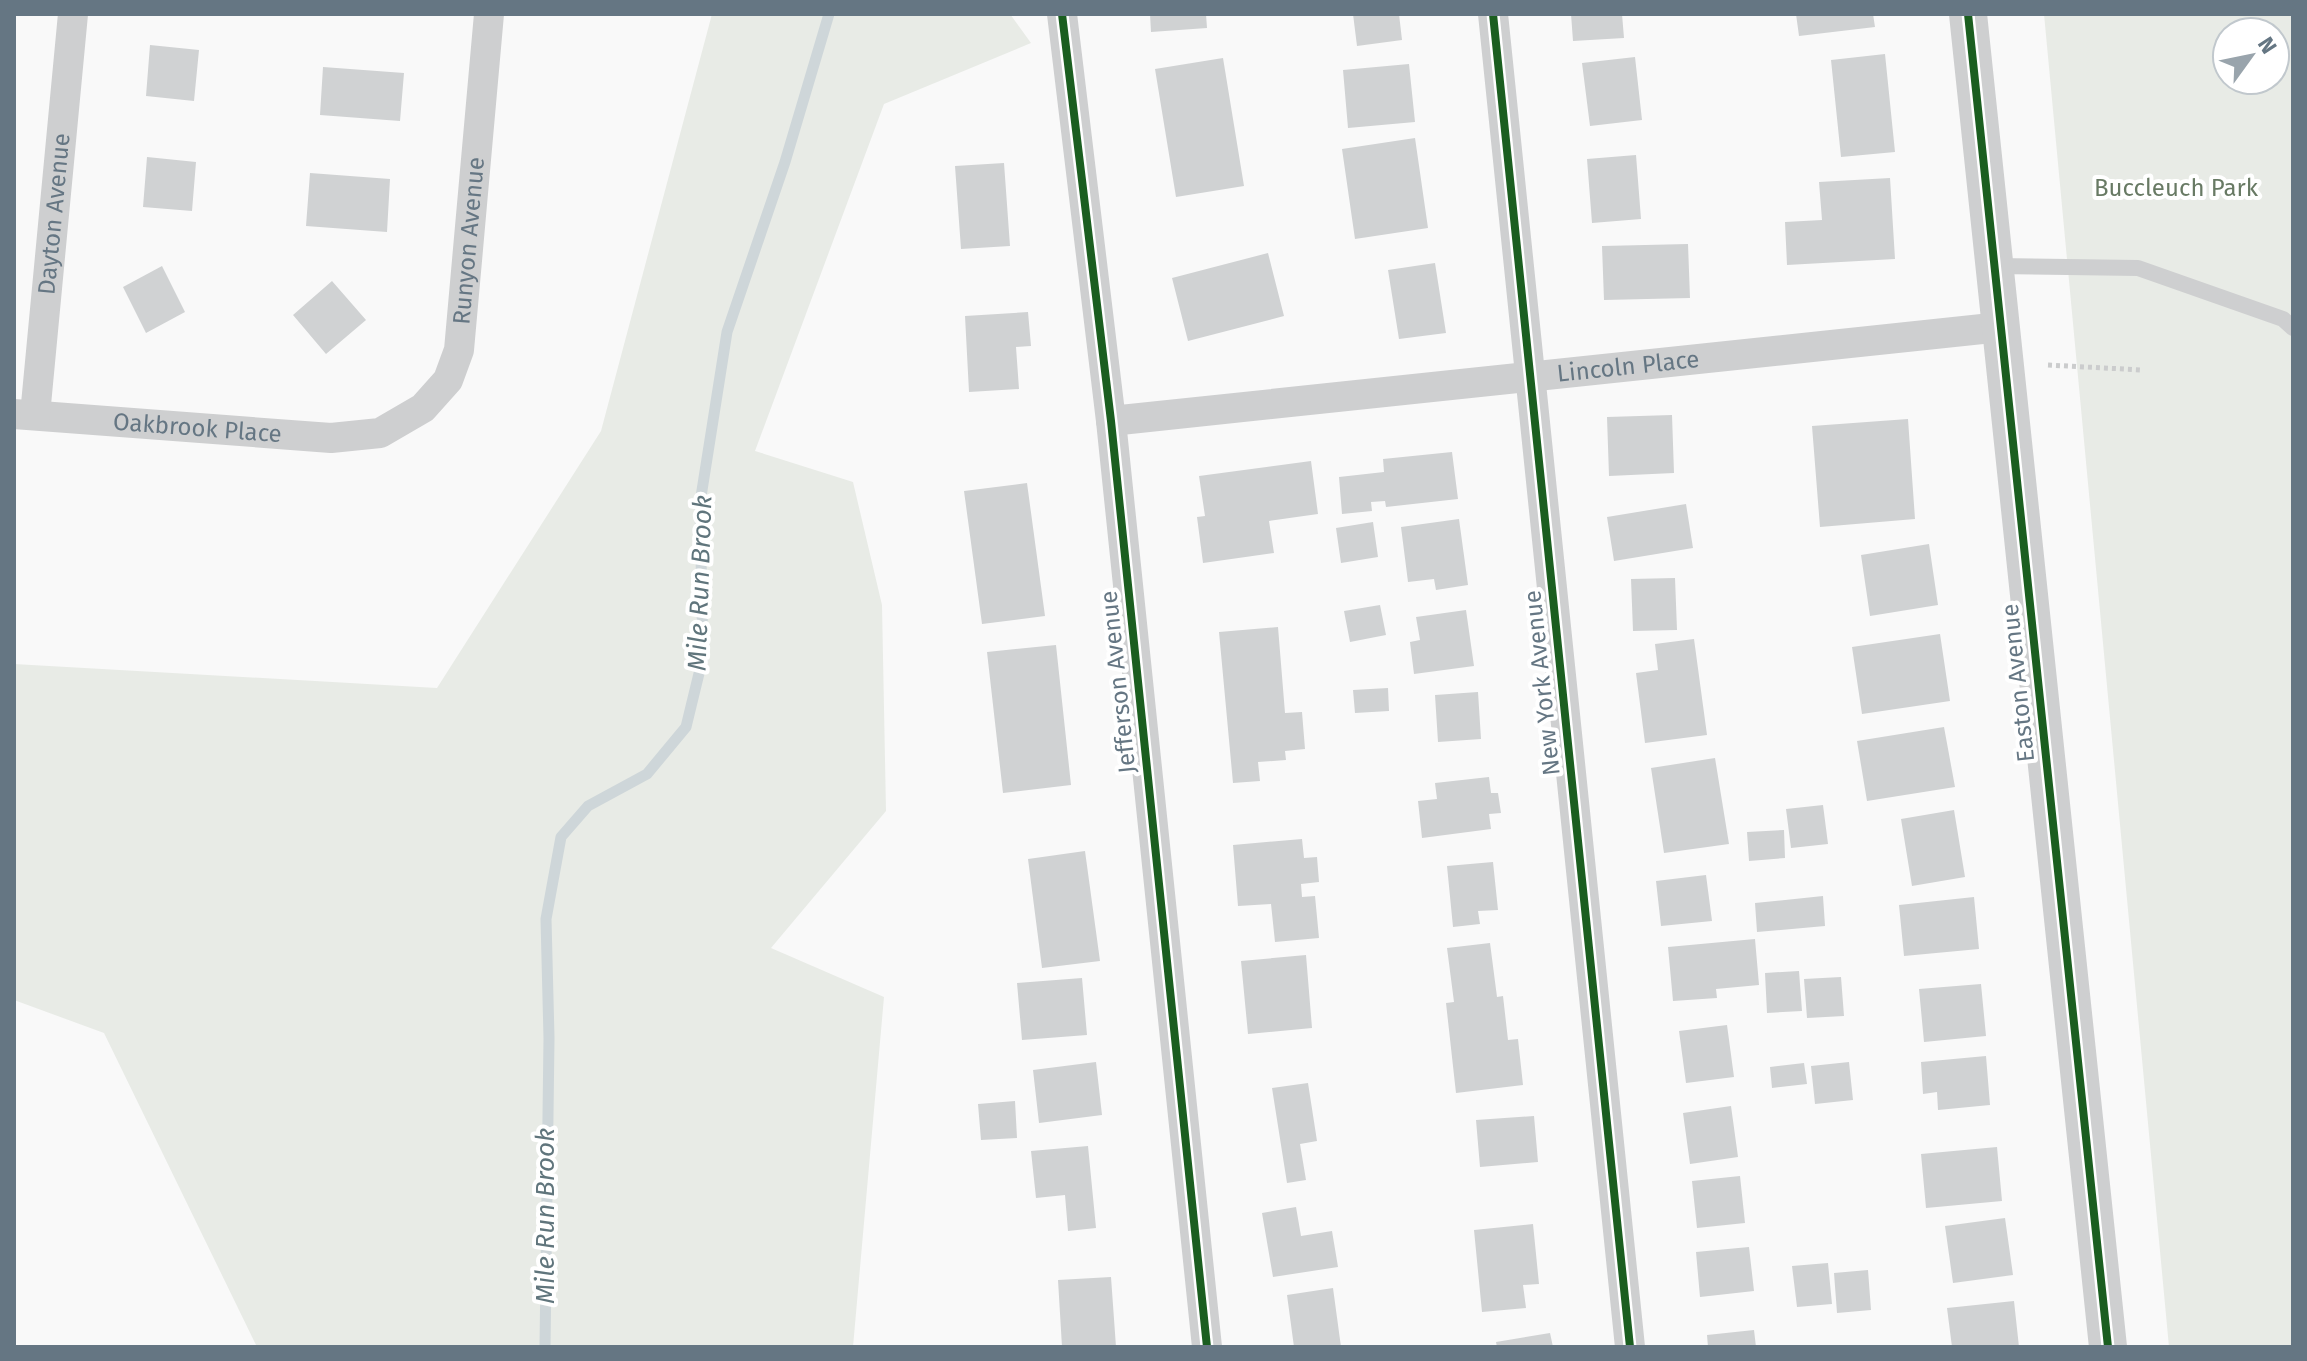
<svg xmlns="http://www.w3.org/2000/svg" width="2307" height="1361" viewBox="0 0 2307 1361" font-family="'Fira Sans',sans-serif">
  <rect width="100%" height="100%" fill="#f9f9f9"/>
  <path fill="#e8ebe6" fill-rule="evenodd" d="M712,14H1010L1031,43L884,104L755,451L853,482L882,605L886,811L771,948L884,997L853,1347H257L104,1033L14,1000V664L437,688L601,431Z
    M2044,14H2293V1347H2169ZM2227,32H2275V80H2227Z"/>
  <g fill="none" stroke-linecap="round" stroke-linejoin="round">
    <path stroke="#ced6d9" stroke-width="11" d="M545,1347L549,1038L546,919L561,837L588,806L647,774L686,727L703,657L700,503L727,332L785,162L829,14"/>
  </g>
  <path fill="#d0d2d3" d="M1150,14H1206L1207,28L1151,32Z
    M1353,14H1399L1402,40L1357,46Z
    M1571,14H1622L1624,38L1573,41Z
    M1796,14H1873L1875,27L1799,36Z
    M150,45L199,50L194,101L146,96Z
    M1885,54L1895,152L1841,157L1831,60Z
    M1635,57L1642,120L1590,126L1582,63Z
    M1223,58L1244,186L1176,197L1155,69Z
    M1409,64L1415,122L1348,128L1343,70Z
    M323,67L404,73L400,121L320,115Z
    M1415,138L1428,228L1355,239L1342,149Z
    M1636,155L1641,219L1592,223L1587,159Z
    M147,157L196,162L192,211L143,207Z
    M1004,163L1010,246L961,249L955,166Z
    M310,173L390,179L387,232L306,226Z
    M1890,178L1895,259L1787,265L1785,222L1822,220L1819,182Z
    M1688,244L1690,298L1604,300L1602,246Z
    M1268,253L1284,316L1188,341L1172,278Z
    M1435,263L1446,333L1399,339L1388,270Z
    M162,266L185,312L146,333L123,287Z
    M332,281L366,320L326,354L293,315Z
    M1028,312L1031,346L1016,347L1019,389L969,392L965,316Z
    M1672,415L1674,473L1609,476L1607,417Z
    M1908,419L1915,519L1820,527L1812,426Z
    M1452,452L1458,499L1386,507L1385,501L1371,502L1372,511L1342,514L1339,477L1384,472L1383,459Z
    M1311,461L1318,514L1269,521L1274,553L1203,563L1197,517L1205,516L1199,476Z
    M1027,483L1045,616L982,624L964,491Z
    M1686,504L1693,548L1614,561L1607,517Z
    M1459,519L1468,585L1436,590L1434,579L1408,582L1401,527Z
    M1373,522L1378,557L1341,563L1336,528Z
    M1929,544L1938,605L1870,616L1861,555Z
    M1675,578L1677,630L1633,631L1631,579Z
    M1380,605L1386,635L1350,642L1344,611Z
    M1466,610L1474,666L1414,674L1410,642L1420,640L1416,617Z
    M1278,627L1285,713L1302,712L1305,749L1285,751L1286,760L1258,762L1260,781L1233,783L1219,632Z
    M1940,634L1950,701L1862,714L1852,647Z
    M1694,639L1707,735L1645,743L1636,673L1658,670L1655,644Z
    M1056,645L1071,785L1003,793L987,652Z
    M1388,688L1389,711L1355,713L1353,690Z
    M1478,692L1481,739L1438,742L1435,695Z
    M1944,727L1955,787L1867,801L1857,741Z
    M1715,758L1729,844L1664,853L1651,768Z
    M1489,777L1491,793H1498L1501,813L1489,814L1491,829L1422,838L1418,801L1437,799L1435,783Z
    M1823,805L1828,844L1791,848L1786,809Z
    M1954,810L1965,877L1912,886L1901,819Z
    M1784,830L1785,858L1749,861L1747,832Z
    M1302,839L1304,858L1317,857L1319,882L1301,884L1302,897L1315,896L1319,938L1275,942L1271,904L1238,906L1233,845Z
    M1085,851L1100,961L1042,968L1028,859Z
    M1493,862L1498,910L1478,911L1480,924L1453,927L1447,866Z
    M1706,875L1712,921L1661,926L1656,881Z
    M1823,896L1825,926L1757,932L1755,903Z
    M1974,897L1979,949L1904,956L1899,905Z
    M1755,939L1759,985L1716,989L1717,998L1673,1001L1668,947Z
    M1490,943L1497,997L1503,996L1508,1040L1518,1039L1523,1085L1456,1093L1446,1003L1454,1002L1447,948Z
    M1306,955L1312,1028L1248,1034L1241,961Z
    M1799,971L1802,1011L1767,1013L1765,973Z
    M1841,977L1844,1016L1807,1018L1804,979Z
    M1082,978L1087,1035L1022,1040L1017,983Z
    M1981,984L1986,1036L1924,1042L1919,989Z
    M1727,1025L1734,1077L1686,1083L1679,1031Z
    M1986,1056L1990,1105L1938,1110L1937,1092L1923,1094L1921,1062Z
    M1096,1062L1102,1115L1039,1123L1033,1070Z
    M1849,1062L1853,1100L1815,1104L1811,1066Z
    M1804,1063L1807,1084L1772,1088L1770,1067Z
    M1308,1083L1317,1141L1300,1144L1306,1180L1287,1183L1272,1088Z
    M1015,1101L1017,1138L981,1140L978,1104Z
    M1731,1106L1738,1157L1690,1164L1683,1113Z
    M1534,1116L1538,1162L1480,1167L1476,1120Z
    M1088,1146L1096,1228L1068,1231L1065,1195L1036,1198L1031,1151Z
    M1997,1147L2002,1201L1926,1208L1921,1154Z
    M1740,1176L1745,1223L1697,1228L1692,1181Z
    M1296,1207L1301,1236L1332,1231L1338,1267L1273,1277L1262,1213Z
    M2005,1218L2013,1275L1953,1283L1945,1226Z
    M1533,1224L1539,1284L1523,1285L1526,1308L1482,1312L1474,1230Z
    M1749,1247L1754,1291L1700,1297L1696,1252Z
    M1828,1263L1832,1304L1797,1307L1792,1266Z
    M1868,1270L1871,1310L1837,1313L1834,1273Z
    M1111,1277L1116,1347H1062L1058,1280Z
    M1333,1288L1341,1347H1294L1287,1295Z
    M2014,1301L2019,1347H1952L1947,1308Z
    M1754,1330L1756,1347H1708L1707,1335Z
    M1550,1333L1553,1347H1497L1496,1342Z"/>
  <g fill="none" stroke-linecap="round" stroke-linejoin="round">
    <path stroke="#cbcccd" stroke-width="5" stroke-dasharray="4 4" stroke-linecap="butt" d="M2048,365L2142,370"/>
    <path stroke="#cecfd0" stroke-width="16" d="M1995,266L2138,268L2283,319L2293,328"/>
    <g stroke="#cecfd0" stroke-width="30">
      <path d="M1062,14L1111,421L1207,1347"/>
      <path d="M1493,14L1630,1347"/>
      <path id="s1" d="M14,414L331,438L380,433L423,408L448,380L459,350L489,14"/>
      <path id="s2" d="M35,415L73,14"/>
      <path id="s3" d="M1111,421L2001,327"/>
    </g>
    <path stroke="#cecfd0" stroke-width="38" d="M1968,14L2108,1347"/>
    <defs>
      <path id="cycleway" d="M1062,14L1111,421L1207,1347
        M1493,14L1630,1347
        M1968,14L2108,1347"/>
    </defs>
    <use href="#cycleway" stroke="#fff" stroke-width="13"/>
    <use href="#cycleway" stroke="#1b5e20" stroke-width="8"/>
  </g>
  <g text-anchor="middle" dominant-baseline="central" stroke-width="8" stroke-linejoin="round" paint-order="stroke">
    <g font-size="24" fill="#687a64" stroke="#fff">
      <text x="2176" y="188">Buccleuch Park</text>
    </g>
    <g font-size="24" fill="#657683" stroke="#fff">
      <text stroke="none"><textPath href="#s2" startOffset="202">Dayton Avenue</textPath></text>
      <text stroke="none"><textPath href="#s1" startOffset="596">Runyon Avenue</textPath></text>
      <text stroke="none"><textPath href="#s3" startOffset="520">Lincoln Place</textPath></text>
      <text stroke="none"><textPath href="#s1" startOffset="184">Oakbrook Place</textPath></text>
      <text transform="translate(1118 682) rotate(-96)">Jefferson Avenue</text>
      <text transform="translate(1542 683) rotate(-96)">New York Avenue</text>
      <text transform="translate(2018 683) rotate(-96)">Easton Avenue</text>
    </g>
    <g font-size="26" font-style="italic" fill="#60757c" stroke="#fff">
      <text transform="translate(700 583) rotate(-88)">Mile Run Brook</text>
      <text transform="translate(545 1216) rotate(-90)">Mile Run Brook</text>
    </g>
  </g>
  <rect width="2307" height="1361" fill="none" stroke="#657683" stroke-width="32"/>
  <g transform="translate(2251 56) rotate(57)"><circle r="38" fill="#ffffff" stroke="#c1c8cd" stroke-width="2"/>
  <path d="M0-6L14 30L0 20L-14 30Z" fill="#99a4ac"/>
  <text y="-12" font-size="22" font-weight="bold" text-anchor="middle" fill="#657683">N</text>
  </g>
</svg>
